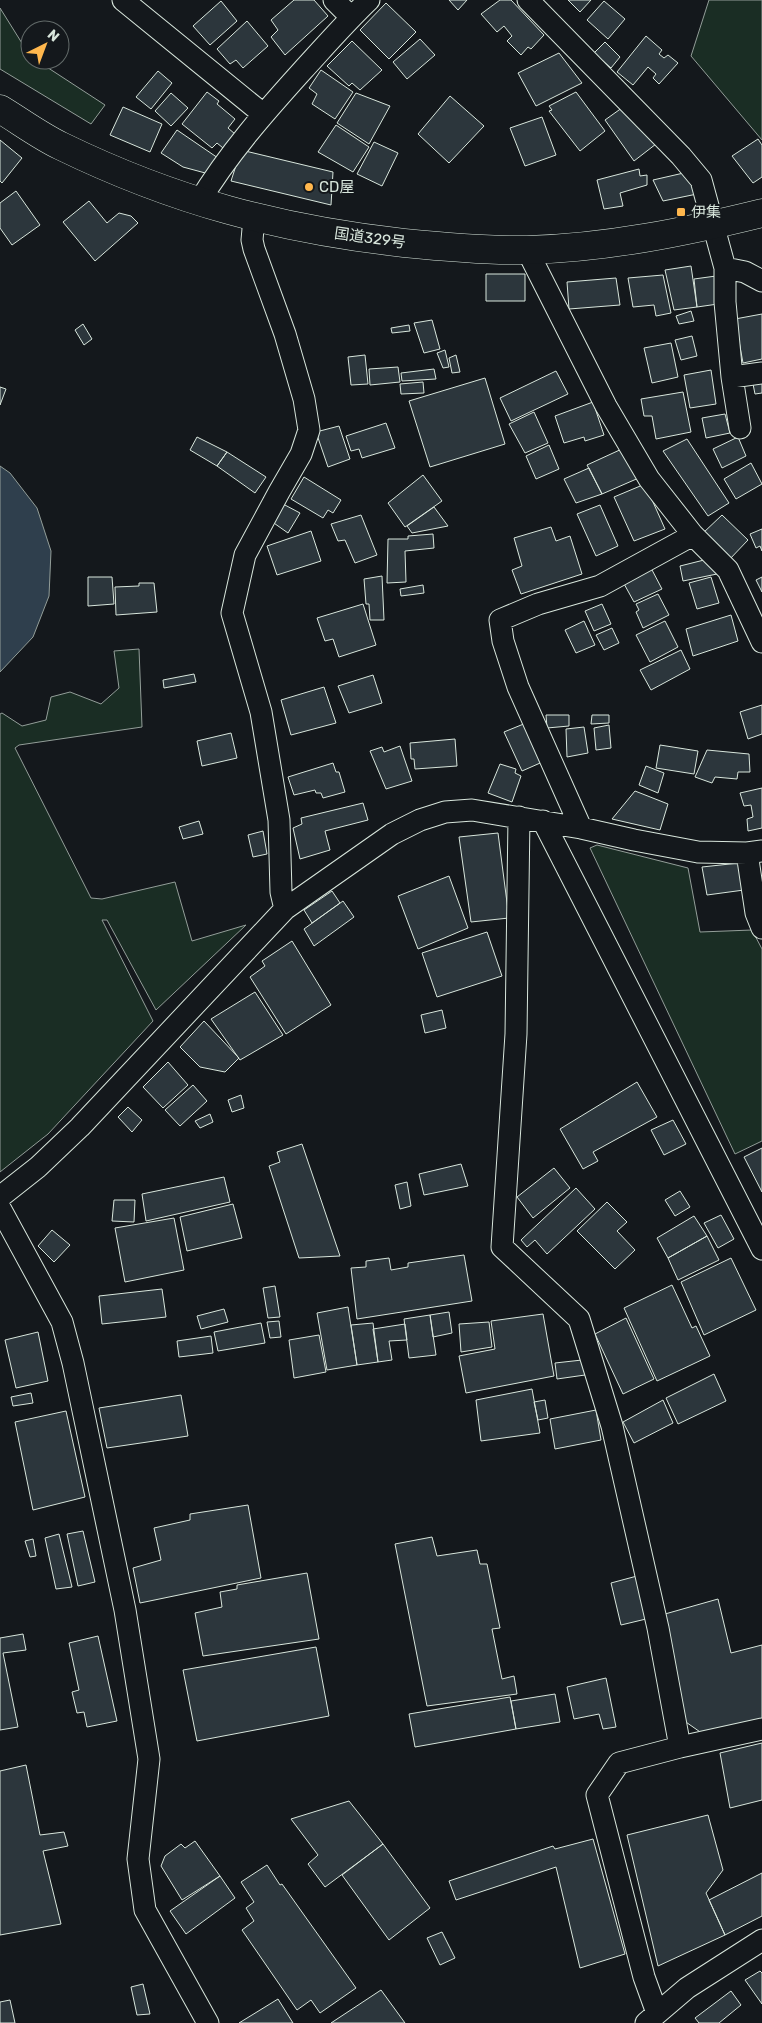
<svg xmlns="http://www.w3.org/2000/svg" width="762" height="2023" viewBox="0 0 762 2023" font-family="Rubik,'Noto Sans JP',sans-serif">
  <rect width="100%" height="100%" fill="#14181c"/>
  <path fill="#1a2d24" stroke="#939e99" d="M709,0H762V140L691,56Z
    M0,8L30,56V60H36L105,105L91,124L0,69Z
    M139,649L142,727L19,745L15,748L91,898L102,899L175,882L192,941L246,925L156,1010L107,920H102L153,1021L48,1134L0,1172V714L2,713L22,726L46,720L51,697L70,692L101,704L119,688L114,651Z
    M597,845L688,868L700,932L752,930L762,949V1141L735,1154L590,848Z"/>
  <path fill="#2f3f4d" stroke="#939e99" d="M0,466L10,473L37,508L51,551L49,596L33,637L0,672Z"/>
  <path fill="#2c363c" stroke="#d8e6dc" d="M294,0H314L328,16L285,55L271,37L278,30L271,20Z
    M449,0H467L458,10Z
    M500,0H511L544,35L531,49L528,47L521,55L507,41L512,36L504,26L497,32L481,14Z
    M568,0H591L580,12Z
    M221,1L237,21L210,45L193,26Z
    M604,1L625,19L608,39L587,20Z
    M386,3L416,32L389,59L360,30Z
    M247,21L268,46L243,68L236,60L230,64L217,49Z
    M646,36L662,50L659,54L664,58L668,55L678,63L659,84L653,78L656,74L648,67L633,85L617,72Z
    M420,39L435,55L407,79L393,62Z
    M352,41L382,70L360,90L352,83L349,86L327,66Z
    M605,42L620,57L611,68L594,53Z
    M559,53L582,83L536,106L518,73Z
    M321,70L353,92L335,119L312,104L317,94L309,88Z
    M158,71L172,83L151,109L136,97Z
    M207,92L219,101L217,104L235,119L228,128L235,134L223,148L217,143L212,148L182,124Z
    M576,92L605,131L580,151L549,111L552,110L549,106Z
    M171,93L188,108L171,126L155,111Z
    M356,93L390,106L369,144L337,123Z
    M450,96L484,126L449,163L418,134Z
    M626,105L656,144L634,161L605,120Z
    M123,107L162,124L150,152L110,135Z
    M542,117L556,155L525,166L510,128Z
    M336,125L369,147L353,172L318,152Z
    M177,130L218,158L209,174L183,167L161,153Z
    M758,139L762,145V177L753,183L732,156Z
    M0,140L22,158L2,183L0,181Z
    M374,142L398,153L382,186L357,174Z
    M241,150L333,172L331,205L231,181Z
    M639,169L640,176L647,175V185L620,193L623,206L604,209L597,180Z
    M688,172L697,194L663,201L653,180Z
    M16,191L40,225L12,245L0,228V203Z
    M89,201L107,223L119,213L131,216L138,223L95,261L63,222Z
    M691,266L697,307L674,310L665,270Z
    M486,274H525V301H486Z
    M663,275L671,313L656,316L654,305L633,307L628,278Z
    M716,276L718,304L697,307L694,279Z
    M616,278L620,305L569,309L567,282Z
    M691,311L694,321L679,324L676,316Z
    M762,314V359L743,363L735,319Z
    M432,320L440,349L424,353L414,323Z
    M83,324L92,339L84,345L75,330Z
    M409,325L410,331L392,333L391,328Z
    M692,336L697,356L681,360L675,340Z
    M671,343L678,377L652,383L644,348Z
    M445,350L449,367L443,368L437,353Z
    M365,355L368,384L351,385L348,357Z
    M456,355L460,372L452,373L449,358Z
    M398,367L400,382L370,385L369,369Z
    M434,369L436,379L402,381L401,373Z
    M711,370L716,404L690,408L684,375Z
    M556,371L568,394L511,421L500,398Z
    M485,378L505,444L430,467L409,401Z
    M423,382L424,393L401,394L400,384Z
    M762,383V393L755,394L753,384Z
    M0,387L6,389L0,405Z
    M683,392L691,432L656,439L652,416H644L641,399Z
    M593,402L604,435L585,441L584,437L564,443L555,416Z
    M534,412L548,443L525,453L509,424Z
    M725,414L730,433L706,438L702,418Z
    M386,423L395,448L362,458L359,449L351,451L346,436Z
    M339,426L350,459L328,467L316,432Z
    M197,437L227,452L217,466L190,450Z
    M738,437L746,456L722,468L713,449Z
    M687,439L729,503L708,516L663,451Z
    M549,445L559,469L536,479L526,456Z
    M624,448L641,477L602,494L587,465Z
    M227,452L266,477L255,493L217,466Z
    M751,463L762,484L736,499L724,479Z
    M589,468L602,494L576,503L564,479Z
    M423,475L442,501L405,527L388,503Z
    M304,477L341,500L333,513L328,510L323,518L291,499Z
    M645,484L665,529L634,541L614,497Z
    M283,504L300,513L288,533L271,521Z
    M600,505L618,546L596,556L577,514Z
    M434,507L448,526L412,533L407,526Z
    M361,515L377,555L355,563L345,540L338,541L331,524Z
    M722,515L748,540L728,561L702,534Z
    M551,527L556,541L570,536L582,574L521,594L512,570L522,566L514,538Z
    M762,529V551L760,546L756,548L750,534Z
    M311,531L321,561L277,575L267,546Z
    M433,534L434,548L405,551L406,582L387,583L388,539H408V536Z
    M712,558L717,574L683,581L680,566Z
    M651,568L662,589L634,602L623,582Z
    M382,576L384,620H370L369,604H366L364,579Z
    M88,577H112L114,604L88,606Z
    M711,577L719,603L697,609L689,583Z
    M762,577V592L756,580Z
    M139,583H154L157,612L116,615L115,587L139,586Z
    M423,585L424,593L401,596L400,589Z
    M658,594L669,615L643,628L636,612L639,610L636,604Z
    M363,604L376,645L339,657L333,639L325,641L317,618Z
    M602,604L611,624L594,631L585,611Z
    M731,615L738,641L693,656L686,629Z
    M584,621L595,645L576,653L565,630Z
    M665,621L678,647L650,662L636,635Z
    M612,628L619,643L604,650L596,635Z
    M681,650L690,669L651,690L640,670Z
    M194,674L196,682L164,688L163,680Z
    M373,675L382,703L349,713L338,686Z
    M324,687L336,723L291,735L281,700Z
    M762,705V734L748,739L740,712Z
    M546,715H569V726L547,728Z
    M592,715H609V723L591,724Z
    M531,721L547,760L522,771L504,732Z
    M609,725L611,748L596,750L594,728Z
    M584,727L588,753L567,757L566,729Z
    M231,733L237,758L202,766L197,741Z
    M455,739L457,766L415,769L414,759H411L410,743Z
    M660,745L698,751L694,774L656,768Z
    M400,746L412,781L386,789L370,751L382,747L384,752Z
    M707,750L749,754L750,772H738L737,779L715,777L712,783L695,777Z
    M333,763L336,772H339L345,792L323,798L321,793H316L315,790L294,795L288,777Z
    M500,764L516,769L515,773L521,776L512,802L488,793Z
    M646,766L664,773L658,793L639,785Z
    M762,788V828L748,831L747,819L753,817L751,805L744,806L740,793Z
    M635,791L668,804L660,830L612,819Z
    M363,803L368,820L325,831L330,850L300,859L293,828L302,824L301,818Z
    M199,821L203,834L183,839L179,827Z
    M263,831L267,854L253,857L248,835Z
    M498,833L509,918L471,922L459,837Z
    M739,863L744,890L707,895L702,867Z
    M449,876L468,928L418,949L398,896Z
    M332,891L340,903L312,923L304,910Z
    M343,901L354,917L314,946L304,929Z
    M487,932L502,976L437,997L422,953Z
    M292,941L331,1005L286,1034L250,977L265,966L262,961Z
    M255,992L283,1035L240,1060L211,1019Z
    M442,1010L446,1028L425,1033L421,1015Z
    M204,1021L239,1058L225,1072L200,1067L180,1047Z
    M168,1062L188,1085L163,1108L143,1087Z
    M637,1082L657,1117L593,1152L598,1161L583,1169L560,1129Z
    M193,1085L207,1101L180,1126L165,1110Z
    M241,1095L244,1108L232,1112L228,1100Z
    M128,1107L142,1120L132,1132L118,1117Z
    M210,1114L213,1122L200,1128L195,1121Z
    M673,1120L686,1144L664,1155L651,1130Z
    M302,1144L340,1256L299,1258L269,1166L280,1162L277,1152Z
    M762,1148V1192L744,1157Z
    M461,1164L468,1186L424,1195L419,1174Z
    M554,1168L570,1188L533,1218L517,1197Z
    M224,1177L230,1202L146,1221L142,1194Z
    M407,1182L411,1206L400,1209L395,1185Z
    M576,1188L595,1209L547,1254L535,1240L527,1247L521,1240Z
    M680,1191L690,1207L675,1216L665,1200Z
    M114,1200H135L134,1222L112,1221Z
    M607,1202L627,1222L617,1231L635,1250L615,1269L577,1231Z
    M233,1204L242,1238L187,1251L180,1217Z
    M721,1215L734,1239L718,1248L704,1223Z
    M694,1216L707,1236L668,1258L657,1238Z
    M174,1218L184,1270L125,1282L115,1228Z
    M52,1230L70,1245L54,1262L38,1246Z
    M707,1236L719,1260L678,1280L668,1258Z
    M464,1255L472,1301L357,1319L351,1268L366,1267V1261L389,1258L391,1270L408,1267V1263Z
    M731,1258L756,1310L704,1335L681,1282Z
    M672,1285L692,1328L696,1326L710,1356L657,1381L624,1308Z
    M275,1286L280,1317L268,1318L263,1288Z
    M162,1289L166,1317L102,1324L99,1296Z
    M348,1307L357,1365L327,1370L317,1313Z
    M224,1309L228,1322L201,1329L197,1316Z
    M449,1312L452,1333L433,1337L430,1315Z
    M543,1314L554,1376L466,1393L459,1356L495,1349L491,1321Z
    M430,1315L436,1355L409,1358L404,1319Z
    M626,1318L654,1379L623,1394L595,1334Z
    M279,1321L281,1337L270,1338L267,1322Z
    M489,1322L492,1347L461,1352L459,1324Z
    M261,1323L265,1343L218,1351L214,1332Z
    M373,1323L378,1362L357,1365L351,1325Z
    M405,1324L407,1340L389,1341L392,1360L378,1362L373,1329Z
    M38,1332L48,1381L16,1388L5,1340Z
    M319,1335L326,1372L294,1378L289,1340Z
    M211,1336L213,1353L179,1357L177,1341Z
    M582,1360L585,1375L557,1379L555,1363Z
    M714,1374L726,1401L678,1424L666,1398Z
    M532,1389L540,1433L481,1441L476,1400Z
    M31,1393L33,1403L13,1406L11,1397Z
    M181,1395L188,1436L107,1448L99,1408Z
    M545,1400L548,1418L538,1420L534,1402Z
    M663,1400L673,1423L634,1443L623,1422Z
    M596,1410L601,1440L555,1449L550,1419Z
    M66,1411L85,1497L33,1510L15,1422Z
    M248,1505L261,1578L140,1603L133,1568L161,1560L154,1528L190,1520V1514Z
    M83,1531L95,1582L78,1586L67,1534Z
    M59,1534L72,1587L56,1589L45,1538Z
    M432,1537L437,1556L477,1550L480,1564H487L500,1628L492,1629L502,1679L514,1676L517,1694L427,1706L395,1544Z
    M33,1539L36,1556L30,1557L25,1541Z
    M307,1573L319,1639L203,1656L195,1613L222,1607L220,1592L237,1589V1585Z
    M637,1576L646,1619L621,1625L611,1583Z
    M718,1599L731,1653L762,1645V1720L703,1734L683,1720L665,1614Z
    M23,1634L26,1650L3,1653L18,1727L0,1730V1638Z
    M98,1636L117,1721L87,1727L84,1712L77,1713L72,1692L79,1690L69,1643Z
    M316,1647L329,1716L197,1741L183,1670Z
    M606,1678L616,1727L603,1729L599,1714L574,1719L567,1687Z
    M555,1694L560,1722L516,1729L511,1701Z
    M510,1697L516,1729L415,1747L409,1714Z
    M762,1743V1800L730,1808L720,1753Z
    M26,1765L40,1835L64,1832L68,1846L43,1851L61,1924L0,1935V1771Z
    M349,1801L383,1844L325,1887L308,1864L318,1855L291,1819Z
    M708,1815L723,1870L706,1893L725,1935L658,1966L627,1835Z
    M593,1839L625,1954L580,1968L556,1867L456,1900L449,1881L553,1846L555,1849Z
    M195,1841L220,1876L182,1900L161,1866L165,1856L181,1844L185,1848Z
    M383,1844L430,1908L389,1940L342,1875Z
    M267,1865L280,1885L282,1884L356,1988L320,2013L311,2000L297,2010L242,1930L254,1921L246,1908L254,1902L241,1882Z
    M762,1873V1916L725,1935L709,1900Z
    M220,1876L235,1898L186,1934L170,1911Z
    M442,1932L455,1958L440,1965L427,1938Z
    M760,1971L762,1973V2004L745,1980Z
    M143,1984L150,2014L137,2015L131,1987Z
    M381,1990L405,2023H331Z
    M731,1991L741,2005L719,2023H699L695,2018Z
    M278,1999L293,2023H239Z
    M10,2000L15,2023H0V2002Z"/>
  <g fill="none" stroke-linecap="round" stroke-linejoin="round">
    <defs>
      <path id="minor" d="M123,0L263,114
        M334,0L351,17
        M528,0L681,156L701,180L725,268V302L732,377L740,428
        M199,202C228,154 265,112 303,70C325,46 346,22 369,0
        M254,218L252,240L254,249L285,334L304,399L309,430L301,454L279,492L245,555L232,613L261,712L279,820L281,892L285,909
        M527,250L606,406L649,479L693,535L728,570L762,642
        M725,268L745,272L762,281
        M732,377L762,373
        M519,817L516,1034L502,1247L579,1319L612,1426L658,1628L680,1747L762,1729
        M543,821L762,1249
        M581,828L518,687L503,641L500,620L538,604L600,586L693,535
        M747,853L756,913L762,928
        M0,1197L38,1167L80,1127L285,909L392,834L420,820L445,812L472,810L581,828L634,840L698,852L747,853L762,851
        M0,1208L62,1322L73,1363L125,1610L149,1759L138,1859L145,1910L208,2023
        M657,2013L644,1977L597,1795L619,1763L680,1747
        M646,2023L687,1988L762,1940"/>
      <path id="highway" d="M0,109C20,121 40,136 61,146C174,201 279,229 404,243C444,247 486,251 527,250C606,248 685,232 762,213"/>
    </defs>
    <use href="#minor" stroke="#d8e6dc" stroke-width="23"/>
    <use href="#highway" stroke="#d8e6dc" stroke-width="29"/>
    <use href="#minor" stroke="#14181c" stroke-width="21"/>
    <use href="#highway" stroke="#14181c" stroke-width="28"/>
  </g>
  <g fill="#ffb74d" stroke="#14181c" stroke-width="2">
    <circle cx="309" cy="187" r="5"/>
    <rect x="676" y="207" width="10" height="10" rx="2.5"/>
  </g>
  <g text-anchor="middle" dominant-baseline="central" stroke-width="4" stroke-linejoin="round" paint-order="stroke">
    <g font-size="15" fill="#d8e6dc" stroke="#14181c" text-anchor="start">
      <text x="319" y="187">CD屋</text>
      <text x="691" y="212">伊集</text>
    </g>
    <g font-size="15" fill="#d8e6dc" stroke="#14181c">
      <text transform="translate(370 238) rotate(8)">国道329号</text>
    </g>
  </g>
  <g transform="translate(45 45) rotate(42)"><circle r="24" fill="#14181c" stroke="#626a69"/>
  <path d="M0-4L9 19L0 12L-9 19Z" fill="#ffb74d"/>
  <text y="-8" font-size="14" font-weight="bold" text-anchor="middle" fill="#d8e6dc">N</text>
  </g>
</svg>
